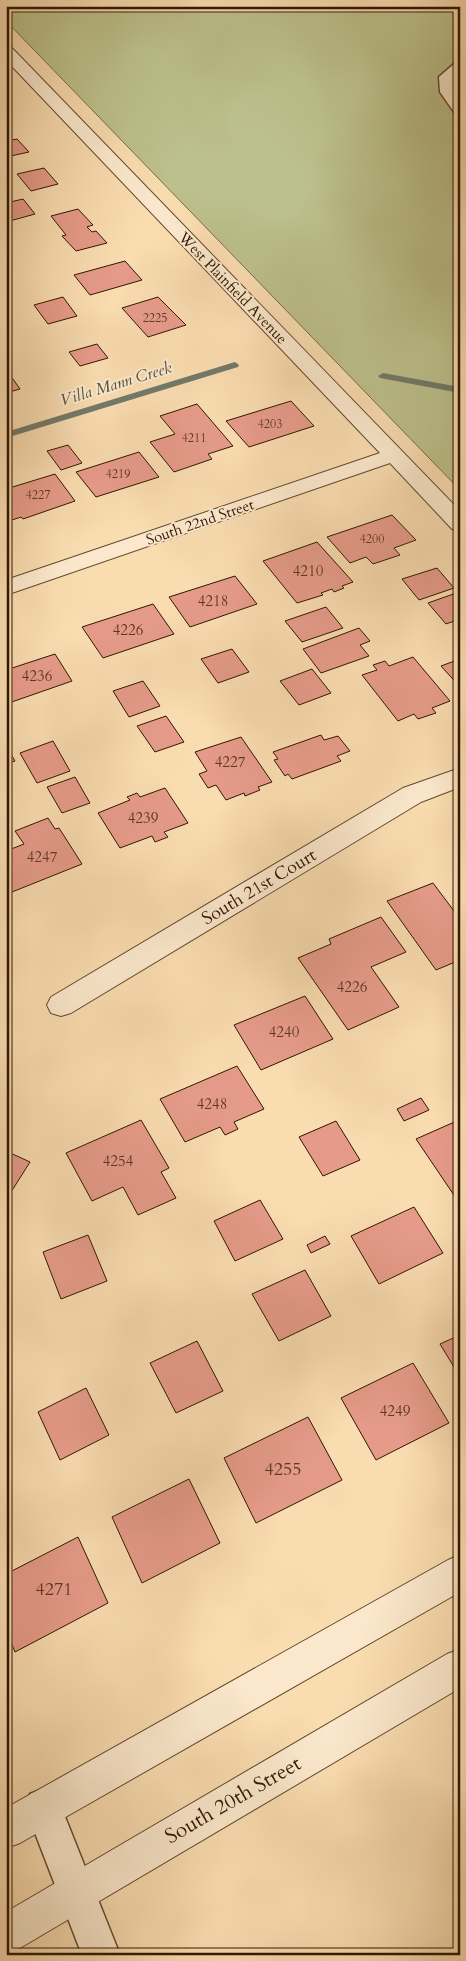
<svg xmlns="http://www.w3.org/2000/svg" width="466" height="1961" viewBox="0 0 466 1961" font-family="Cardo,serif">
  <rect width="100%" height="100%" fill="#f9dcb0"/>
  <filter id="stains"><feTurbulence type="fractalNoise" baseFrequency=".004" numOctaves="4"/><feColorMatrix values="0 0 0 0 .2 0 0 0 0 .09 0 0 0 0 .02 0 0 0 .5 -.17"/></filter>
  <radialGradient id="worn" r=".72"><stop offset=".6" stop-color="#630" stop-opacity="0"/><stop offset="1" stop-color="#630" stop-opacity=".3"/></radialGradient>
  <path fill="#bcc08c" stroke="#766b46" d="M6,6H460V490L6,21Z"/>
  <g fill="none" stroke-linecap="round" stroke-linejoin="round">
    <path fill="#727969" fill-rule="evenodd" d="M235,362L239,365L238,367L6,438V432Z
      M383,373L460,387V393L380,378L378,376Z"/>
  </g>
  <path fill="#e69b8a" stroke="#311600" d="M17,139L29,152L6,157V141Z
    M44,168L58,184L31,191L17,174Z
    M23,199L35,214L6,222V203Z
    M78,209L93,225L87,227L92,232L96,231L107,243L76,251L62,236L66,235L51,216Z
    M125,261L142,280L90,295L74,275Z
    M63,297L77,316L48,324L34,305Z
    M158,297L186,325L148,337L122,308Z
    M97,344L108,358L80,366L69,352Z
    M6,369L20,389L6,393Z
    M291,401L314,426L249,447L226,421Z
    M197,404L233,446L208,454L212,459L174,472L150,442L175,434L160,416Z
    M68,445L82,463L61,470L47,451Z
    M139,452L159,477L96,497L76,472Z
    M55,474L75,501L23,519L21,517L6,522V489Z
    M392,515L416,540L394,548L400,555L373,564L366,557L350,563L327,537Z
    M317,542L353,582L342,586L344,588L334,592L332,589L321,593L323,595L297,603L263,561Z
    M437,568L454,588L419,600L402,579Z
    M235,576L257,604L190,627L169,597Z
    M459,592L460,619L446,624L428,603Z
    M153,604L174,634L103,658L82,627Z
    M326,607L343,628L302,642L285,621Z
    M359,628L370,641L360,645L369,656L321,673L303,649Z
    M232,649L249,672L218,683L201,659Z
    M55,654L72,681L6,704V670Z
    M413,657L450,701L432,708L436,713L418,719L414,714L398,721L362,675L377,670L373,665L385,661L389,666Z
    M460,659V687L441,666Z
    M312,669L331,693L299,705L280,681Z
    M143,681L160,706L129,717L113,691Z
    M166,716L184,742L155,752L137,726Z
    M321,735L324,740L338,736L350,751L337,756L341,761L292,779L288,774L285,776L274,760L278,759L273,752Z
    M241,737L272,782L258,787L260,790L245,796L244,793L226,800L216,785L208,788L199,774L207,771L195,752Z
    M53,741L70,771L37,783L20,753Z
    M6,746L15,761L6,764Z
    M75,777L90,803L62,813L47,787Z
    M165,788L188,823L164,832L168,837L155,842L152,836L120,848L98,813L130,800L127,797L137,793L140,797Z
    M48,818L55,829L59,828L82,864L12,892L6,883V851L24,844L15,831Z
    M433,883L460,919V960L436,970L387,901Z
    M381,917L406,952L371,967L399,1007L348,1030L298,958L331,944L329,939Z
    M305,996L333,1039L261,1070L234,1025Z
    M237,1066L264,1109L234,1122L238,1129L225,1135L220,1127L185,1142L160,1099Z
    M421,1098L429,1110L404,1121L397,1109Z
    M141,1120L169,1168L161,1172L176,1198L138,1215L123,1187L92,1201L66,1153Z
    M459,1120H460V1204L416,1139Z
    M336,1121L360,1160L323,1176L299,1137Z
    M6,1151L30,1162L6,1200Z
    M260,1200L283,1239L235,1261L214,1221Z
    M414,1207L443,1253L379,1284L351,1236Z
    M88,1235L107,1281L61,1299L43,1252Z
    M325,1236L330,1244L311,1253L307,1245Z
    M305,1270L331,1316L279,1341L252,1294Z
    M460,1335V1377L440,1344Z
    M197,1341L223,1391L176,1413L150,1363Z
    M413,1363L449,1423L376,1460L341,1398Z
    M86,1388L109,1435L60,1460L38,1412Z
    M308,1417L342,1480L256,1523L224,1458Z
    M189,1479L220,1543L142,1583L112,1517Z
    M78,1537L108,1603L15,1652L6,1630V1574Z"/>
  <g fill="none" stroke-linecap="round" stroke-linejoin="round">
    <defs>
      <path id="service" d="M460,61V74L455,78C456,91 460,101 460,114L454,112L440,92L439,77L455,63Z
        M43,1789L56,1794L120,1955H82L25,1807L30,1794Z"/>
      <path id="minor" d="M6,46L12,48L460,511V531L452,529L390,463L6,595V580L380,453L6,60Z
        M460,768V787L421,802L71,1013L61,1016L51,1013L47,1005L51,997L403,788Z"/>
      <path id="tertiary" d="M460,1555V1592L20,1843L6,1848V1808L448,1560Z
        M460,1649V1688L20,1948L6,1954V1912L447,1654Z"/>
    </defs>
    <use href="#service" stroke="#63482c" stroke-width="3"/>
    <use href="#minor" stroke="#63482c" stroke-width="2"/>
    <use href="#tertiary" stroke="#63482c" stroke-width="2"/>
    <use href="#service" fill="#fbe8cc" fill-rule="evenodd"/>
    <use href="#minor" fill="#fbe8cc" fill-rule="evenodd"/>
    <use href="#tertiary" fill="#fbe8cc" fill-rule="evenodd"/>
  </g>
  <g text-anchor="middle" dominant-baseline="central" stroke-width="4" stroke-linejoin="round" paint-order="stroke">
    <g font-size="12" fill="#5e3722">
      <text x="155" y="318">2225</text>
      <text x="270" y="424">4203</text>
      <text x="194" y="438">4211</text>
      <text x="118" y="474">4219</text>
      <text x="38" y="495">4227</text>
      <text x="372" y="539">4200</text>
    </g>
    <g font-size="15" fill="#311600" stroke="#fbe8cc">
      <text transform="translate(233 288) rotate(46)">West Plainfield Avenue</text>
      <text transform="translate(200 522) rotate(-19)">South 22nd Street</text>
    </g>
    <g font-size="15" fill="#5e3722">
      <text x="308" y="571">4210</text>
      <text x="213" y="601">4218</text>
      <text x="128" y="630">4226</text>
      <text x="37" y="676">4236</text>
      <text x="230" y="762">4227</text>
      <text x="143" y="818">4239</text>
      <text x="42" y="857">4247</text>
      <text x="352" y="987">4226</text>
      <text x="284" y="1032">4240</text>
      <text x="212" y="1104">4248</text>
      <text x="118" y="1161">4254</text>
      <text x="395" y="1411">4249</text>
    </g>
    <g font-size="16" font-style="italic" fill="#57503d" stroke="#fbe8cc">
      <text transform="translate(116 384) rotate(-17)">Villa Mann Creek</text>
    </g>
    <g font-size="18" fill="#311600" stroke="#fbe8cc">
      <text transform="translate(259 887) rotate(-31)">South 21st Court</text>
    </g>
    <g font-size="18" fill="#5e3722">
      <text x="283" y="1469">4255</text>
      <text x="54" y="1589">4271</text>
    </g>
    <g font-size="21" fill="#311600" stroke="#fbe8cc">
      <text transform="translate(233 1800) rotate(-30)">South 20th Street</text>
    </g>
  </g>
  <rect width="466" height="1961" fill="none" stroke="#f9dcb0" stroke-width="25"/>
  <rect x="8" y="8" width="451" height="1946" fill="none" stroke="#311600" stroke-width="2.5"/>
  <rect x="12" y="12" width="441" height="1936" fill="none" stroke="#311600"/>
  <rect width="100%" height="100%" filter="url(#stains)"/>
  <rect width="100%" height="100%" fill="url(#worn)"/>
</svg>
